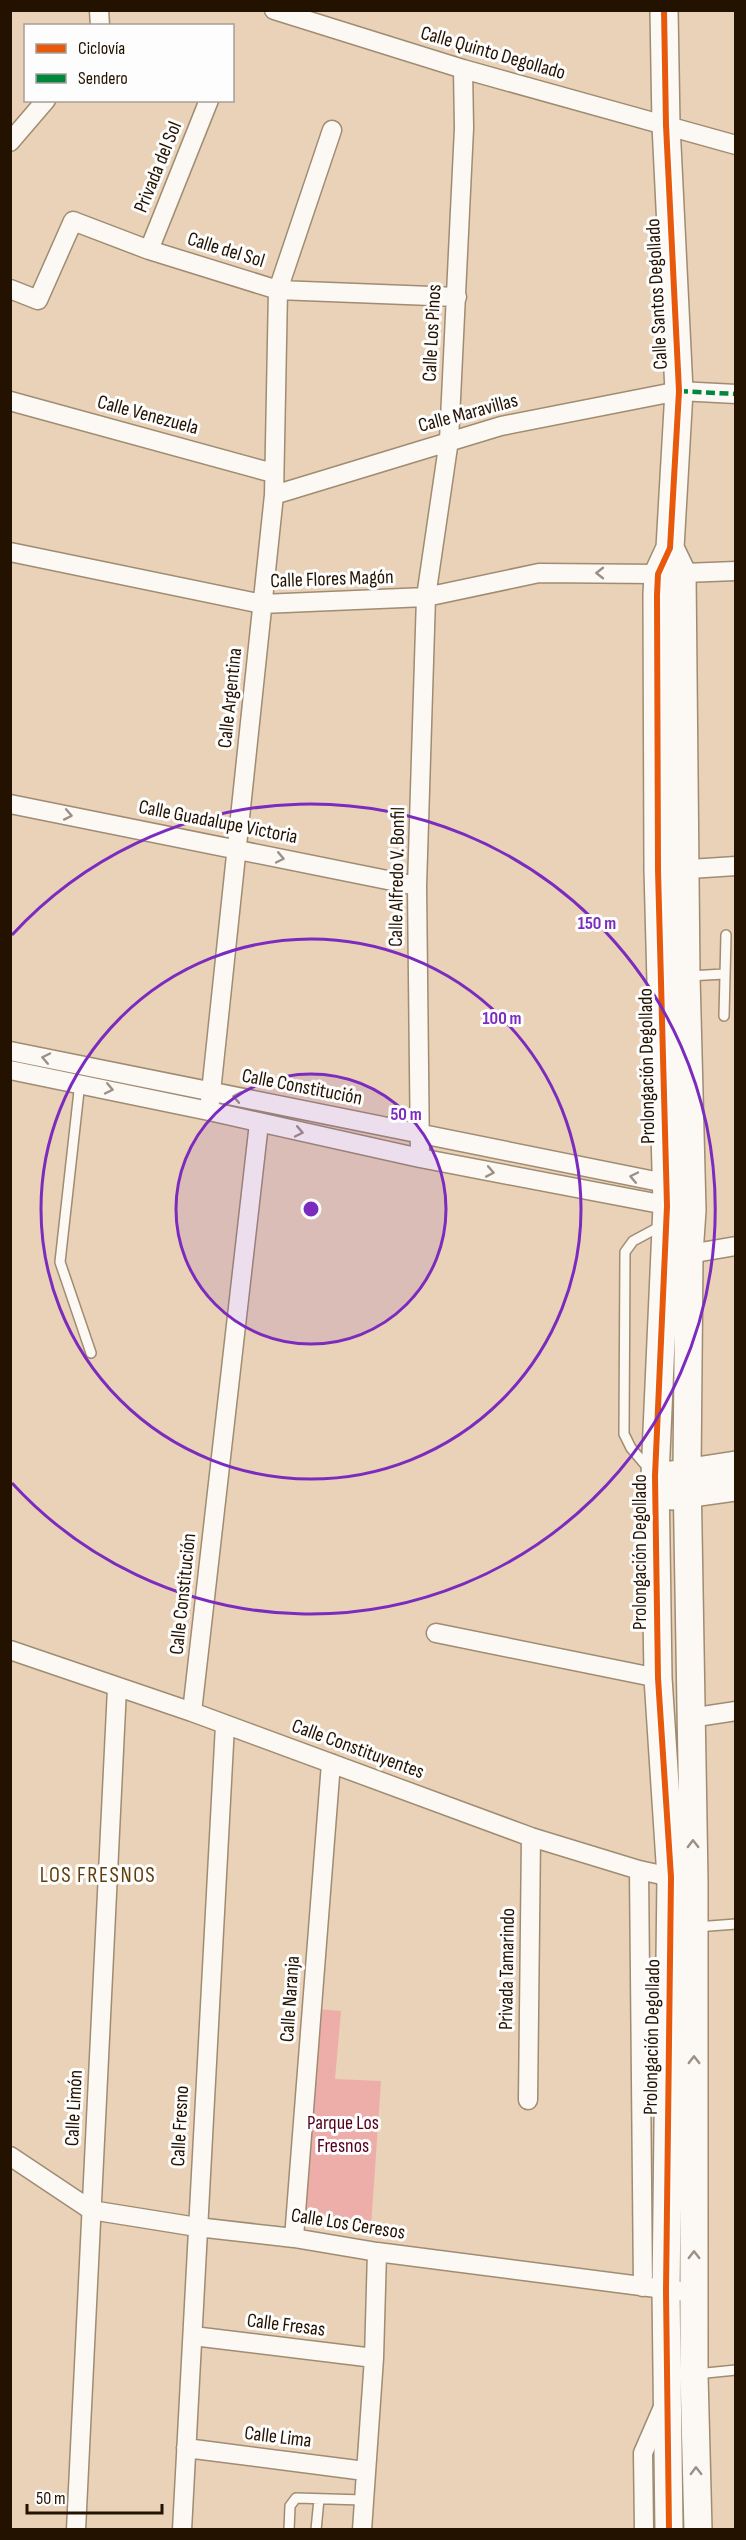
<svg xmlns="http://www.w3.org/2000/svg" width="746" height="2540" viewBox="0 0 746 2540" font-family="'Sofia Sans Condensed',sans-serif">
  <rect width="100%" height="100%" fill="#e9d2b7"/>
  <path fill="#edaeaa" d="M317,2009L341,2011L335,2079L381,2081L371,2227L304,2217Z"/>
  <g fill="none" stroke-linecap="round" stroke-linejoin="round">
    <defs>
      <path id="lane" d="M689,976L724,974
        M724,1016L726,935
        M80,1082L60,1262L91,1353
        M649,1469L631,1448L624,1434L625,1252L633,1241L661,1226
        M696,1927L736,1924
        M696,2374L736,2370
        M289,2530L290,2506L296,2498L363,2500
        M316,2530L319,2499"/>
      <path id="street" d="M99,10L100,26
        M274,10L463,69L736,145
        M10,142L46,100
        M149,250L209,100
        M10,289L38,300L73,221L149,250L278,290L457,297
        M10,401L273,473
        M274,495L501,426L679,391L736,394
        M10,552L262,604L426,597L539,573L658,574L736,571
        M10,804L417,886
        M674,870L736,866
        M10,1051L675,1185
        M10,1070L209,1111L420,1158L676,1207
        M209,1111L274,495L278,290L332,130
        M420,1158L417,886L426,597L449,440L464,128L463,69
        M689,1254L736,1246
        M436,1633L658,1678
        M10,1650L192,1712L531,1837L639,1870L680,1879
        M192,1712L259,1123
        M690,1718L736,1711
        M639,1870L643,2287
        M528,2100L531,1837
        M10,2156L91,2210L197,2227L294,2238L377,2252L695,2293
        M294,2238L331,1763
        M193,2336L374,2358
        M186,2448L365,2471
        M76,2530L117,1688
        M182,2530L225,1725
        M362,2530L374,2358L377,2252
        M644,2530L643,2453L663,2407"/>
      <path id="secondary" d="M664,10L666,125L679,391L670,548L658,574L657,595L658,870L667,1206L655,1476L658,1678L671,1877L666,2291L669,2530
        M670,548L682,573L686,976L692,1210L689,1254L687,1473L694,1881V2375L698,2530
        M671,1475L736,1465
        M672,1496L736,1487"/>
    </defs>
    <use href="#lane" stroke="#9f8c72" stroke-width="12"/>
    <use href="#street" stroke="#9f8c72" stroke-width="21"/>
    <use href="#secondary" stroke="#9f8c72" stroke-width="30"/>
    <use href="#lane" stroke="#fcf8f4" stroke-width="9"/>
    <use href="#street" stroke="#fcf8f4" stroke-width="18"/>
    <use href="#secondary" stroke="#fcf8f4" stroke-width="27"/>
    <path stroke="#00873e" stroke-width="4.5" stroke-dasharray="9 4.5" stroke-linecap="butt" d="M679,391L736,394"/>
    <defs>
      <path id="cycleway" d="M664,10L666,125L679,391L670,548L658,574L657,595L658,870L667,1206L655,1476L658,1678L671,1877L666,2291L669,2530"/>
    </defs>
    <use href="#cycleway" stroke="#fdfdfd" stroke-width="10"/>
    <use href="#cycleway" stroke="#e8590c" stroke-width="6"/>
  </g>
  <defs><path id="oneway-chevron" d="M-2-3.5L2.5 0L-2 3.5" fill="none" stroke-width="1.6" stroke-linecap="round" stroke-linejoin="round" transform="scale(1.5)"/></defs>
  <g stroke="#9b9086">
    <use href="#oneway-chevron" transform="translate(600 573) rotate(-180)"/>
    <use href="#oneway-chevron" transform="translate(68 815) rotate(11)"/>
    <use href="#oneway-chevron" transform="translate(280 858) rotate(12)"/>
    <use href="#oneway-chevron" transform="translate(46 1058) rotate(-168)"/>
    <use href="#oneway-chevron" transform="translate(109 1089) rotate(12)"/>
    <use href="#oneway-chevron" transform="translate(237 1097) rotate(-169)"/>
    <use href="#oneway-chevron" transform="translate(299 1132) rotate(12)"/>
    <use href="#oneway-chevron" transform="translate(490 1172) rotate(11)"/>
    <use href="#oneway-chevron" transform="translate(634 1177) rotate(-168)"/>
    <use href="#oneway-chevron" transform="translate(693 1844) rotate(-91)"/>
    <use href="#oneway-chevron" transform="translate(694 2060) rotate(-90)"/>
    <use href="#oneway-chevron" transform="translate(694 2255) rotate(-90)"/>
    <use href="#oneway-chevron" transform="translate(696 2471) rotate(-91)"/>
  </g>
  <circle cx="311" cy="1209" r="135" fill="#7b2cbf" fill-opacity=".12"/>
  <g fill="none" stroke="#7b2cbf" stroke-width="3">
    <circle cx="311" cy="1209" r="135"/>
    <circle cx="311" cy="1209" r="270"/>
    <path d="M12 935A405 405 0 1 1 12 1483"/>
  </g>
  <g text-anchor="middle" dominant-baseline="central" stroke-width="6" stroke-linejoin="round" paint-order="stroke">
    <g font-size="20" fill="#241200" stroke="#fdfdfd">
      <text transform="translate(493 53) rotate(16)">Calle Quinto Degollado</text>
      <text transform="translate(158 167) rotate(-68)">Privada del Sol</text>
      <text transform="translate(226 250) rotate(17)">Calle del Sol</text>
      <text transform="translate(657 294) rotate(-93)">Calle Santos Degollado</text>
      <text transform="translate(432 333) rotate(-87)">Calle Los Pinos</text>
      <text transform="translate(468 413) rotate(-15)">Calle Maravillas</text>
      <text transform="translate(148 415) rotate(15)">Calle Venezuela</text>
      <text transform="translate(332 579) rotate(-2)">Calle Flores Magón</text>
      <text transform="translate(230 698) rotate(-84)">Calle Argentina</text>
      <text transform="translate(218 822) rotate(11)">Calle Guadalupe Victoria</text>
      <text transform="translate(397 877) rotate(-89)">Calle Alfredo V. Bonfil</text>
      <text transform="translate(647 1066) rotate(-91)">Prolongación Degollado</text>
      <text transform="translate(302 1087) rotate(11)">Calle Constitución</text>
      <text transform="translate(640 1552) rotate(-90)">Prolongación Degollado</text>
      <text transform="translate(183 1594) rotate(-84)">Calle Constitución</text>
      <text transform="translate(358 1749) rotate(20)">Calle Constituyentes</text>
      <text transform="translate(507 1969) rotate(-89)">Privada Tamarindo</text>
      <text transform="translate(290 1999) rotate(-86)">Calle Naranja</text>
      <text transform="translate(652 2037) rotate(-89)">Prolongación Degollado</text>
      <text transform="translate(74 2108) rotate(-87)">Calle Limón</text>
      <text transform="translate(180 2126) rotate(-87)">Calle Fresno</text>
      <text transform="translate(348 2224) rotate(9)">Calle Los Ceresos</text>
      <text transform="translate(286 2325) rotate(7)">Calle Fresas</text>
      <text transform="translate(278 2437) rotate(7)">Calle Lima</text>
    </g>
    <g font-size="20" fill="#52011c" stroke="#fdfdfd">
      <text x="343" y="2123">Parque Los<tspan x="343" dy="23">Fresnos</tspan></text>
    </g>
    <g font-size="22" letter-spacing="1.5" fill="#603d09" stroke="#fdfdfd">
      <text x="98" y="1875">LOS FRESNOS</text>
    </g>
  </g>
  <circle cx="311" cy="1209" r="9" fill="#7b2cbf" stroke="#fdfdfd" stroke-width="3"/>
  <g font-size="18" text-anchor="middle" font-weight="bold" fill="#7b2cbf" stroke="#fdfdfd" stroke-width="6" stroke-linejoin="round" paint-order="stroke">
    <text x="597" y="929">150 m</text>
    <text x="502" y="1024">100 m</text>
    <text x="406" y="1120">50 m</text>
  </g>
  <rect width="746" height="2540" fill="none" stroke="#241200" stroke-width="24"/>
  <rect x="24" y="24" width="210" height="78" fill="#fdfdfd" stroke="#a69f98" stroke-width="1.5"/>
  <rect x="36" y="44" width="30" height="9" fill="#e8590c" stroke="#a69f98" stroke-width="1.5"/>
  <text x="78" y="54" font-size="18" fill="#241200">Ciclovía</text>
  <rect x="36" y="74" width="30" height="9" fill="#00873e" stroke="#a69f98" stroke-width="1.5"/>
  <text x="78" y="84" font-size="18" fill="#241200">Sendero</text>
  <path d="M27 2504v9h135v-9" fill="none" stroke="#241200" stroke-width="3"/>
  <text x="36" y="2504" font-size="18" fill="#241200" stroke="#fdfdfd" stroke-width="4.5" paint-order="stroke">50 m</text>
</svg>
